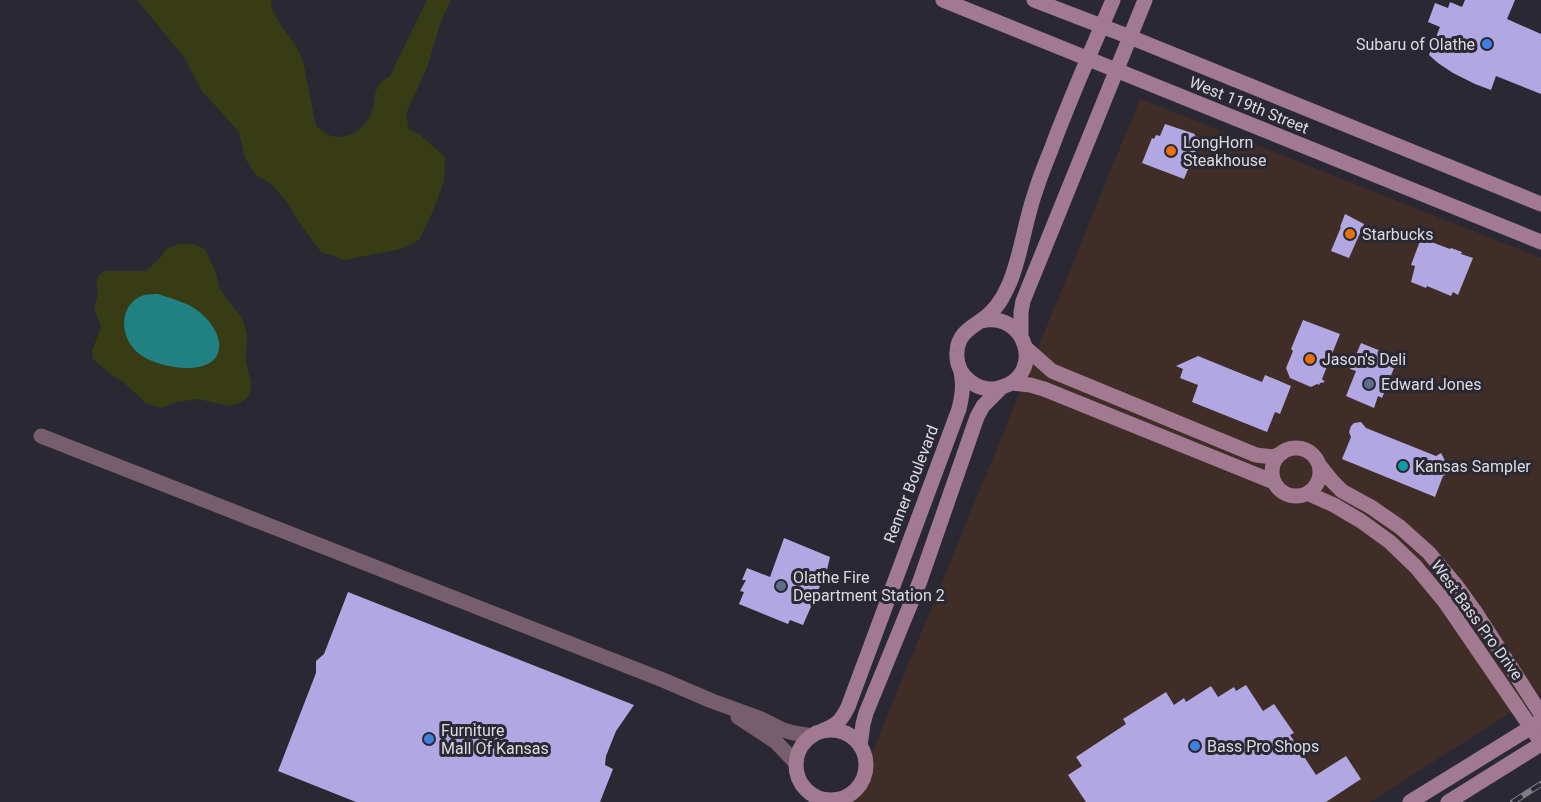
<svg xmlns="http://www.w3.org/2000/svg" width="1541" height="802" viewBox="0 0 1541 802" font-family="Roboto,sans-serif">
  <rect width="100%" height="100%" fill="#2a2933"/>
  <path fill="#402d27" d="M1140,99L1541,258V693L1370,802H852Z"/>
  <path fill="#373c15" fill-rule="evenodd" d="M137,0H271L272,9L283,29L295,44L303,61L316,126C320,129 324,133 329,135C348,143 368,127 373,108C375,100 374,92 379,85C381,81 386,79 390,76L427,0H451L440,24L428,65L406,114L409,130L419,134L445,157L444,182L433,211L419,240L401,249L345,260L321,252L298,221L287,202L271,184L256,175L245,158L239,132L202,91L184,57Z
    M179,244H193L205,249L216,273L219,287L228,301L241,316L247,333L246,361L251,383L250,394L242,402L230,406L198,399L176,402L161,408L147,404L123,382L112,375L93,359L92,351L101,327L94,308L98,293L96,282L99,275L104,271H146L162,256L166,249ZM174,299L202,314L196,368C170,367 151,365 132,347Z"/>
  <path fill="#218081" d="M158,294C173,299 193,304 204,316C229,341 224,370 184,368C170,367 156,364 144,357C120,344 115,305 144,295C148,294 154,294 158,294Z"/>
  <path fill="#b1a8e3" d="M1465,0H1515L1507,19L1541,34V94L1496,76L1491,90L1475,84L1453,73L1438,63L1429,55L1440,27L1428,22L1435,3L1448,8L1450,2L1462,7Z
    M1165,124L1195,134L1194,135L1201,138L1184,179L1142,163L1152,138L1154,139L1156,135L1160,136Z
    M1345,214L1364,224L1349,258L1331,251L1341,227H1340Z
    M1426,240L1450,249L1451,248L1462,252L1461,254L1473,258L1458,295L1453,292L1451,296L1427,286L1426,288L1411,282L1415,266L1411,265L1420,241L1425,243Z
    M1303,320L1340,334L1322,379L1325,382L1320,383L1319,385L1317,384L1311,387L1290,378L1286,368L1293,351L1291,349Z
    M1361,343L1398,358L1382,398L1378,396L1374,408L1346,396L1356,371L1350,369Z
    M1198,356L1262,382L1265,375L1291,386L1280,414L1275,412L1267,432L1192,402L1198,385L1180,378L1183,369L1176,366Z
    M1361,422L1366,428L1436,456L1441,453L1451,472L1443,476L1435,497L1342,459L1351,437L1349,432L1351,426L1354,423Z
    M784,538L830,557L827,570L803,625L790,620L788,624L739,604L744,592L740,591L746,580H742L747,568L770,577Z
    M348,592L634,705L616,731L606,756L605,765L613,769L600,802H356L278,771L316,673V661L324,654Z
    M1246,685L1263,711L1274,704L1294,733L1290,735L1316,775L1346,756L1361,779L1326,802H1086L1068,775L1082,766L1076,757L1126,724L1123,719L1166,692L1174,705L1184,698L1186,702L1211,686L1218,697L1234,687L1236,691Z"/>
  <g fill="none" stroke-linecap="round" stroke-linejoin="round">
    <path stroke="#765e6c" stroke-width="15" d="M41,436L663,680L712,701L759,718L783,730L794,733L812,736
      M738,717L776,742L796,763"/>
    <path stroke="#a17a91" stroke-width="15" d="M943,0L1541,242
      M1034,0L1130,37L1541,204
      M981,321C1026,310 1045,374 1002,387C979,395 955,376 957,352C958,329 978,326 991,312C1000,304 1005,293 1010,282C1022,252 1025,220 1036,190C1041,173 1049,156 1055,139C1073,92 1093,46 1113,0
      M1021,336V312L1023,301L1145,0
      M1026,348L1052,371L1256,455L1273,457L1282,453
      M1012,383L1030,385L1044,389L1274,482
      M1272 472a24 24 0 1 1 48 0a24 24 0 1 1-48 0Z
      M1320,466L1332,481L1342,491L1371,507L1400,527L1429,553L1455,584L1476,613L1541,714
      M1309,494L1334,505L1361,521L1390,542L1416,567L1445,602L1541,742
      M796 765a35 35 0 1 1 70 0a35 35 0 1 1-70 0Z
      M822,731C837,725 841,721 848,707L959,409C962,396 964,385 961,372
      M860,746L863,724L866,713L920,581L977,417L983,406L1002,387
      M1410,802L1538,723
      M1448,802L1541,744"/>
    <defs>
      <path id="rail" d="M1513,802L1541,784"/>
    </defs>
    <use href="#rail" stroke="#807f88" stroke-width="6"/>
    <use href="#rail" stroke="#2a2933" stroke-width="4" stroke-dasharray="11" stroke-linecap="butt"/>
  </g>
  <g fill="#3f7fe0" stroke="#2a2933" stroke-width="2">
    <circle cx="1487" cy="44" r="6"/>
    <circle cx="429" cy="739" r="6"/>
    <circle cx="1195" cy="746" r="6"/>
  </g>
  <g fill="#e8710a" stroke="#2a2933" stroke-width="2">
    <circle cx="1171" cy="151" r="6"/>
    <circle cx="1350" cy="234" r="6"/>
    <circle cx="1310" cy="359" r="6"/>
  </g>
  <g fill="#5c6f8a" stroke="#2a2933" stroke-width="2">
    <circle cx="1369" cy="384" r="6"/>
    <circle cx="781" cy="586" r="6"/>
  </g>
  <circle fill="#0f9aa8" stroke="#2a2933" stroke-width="2" cx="1403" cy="466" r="6"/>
  <g text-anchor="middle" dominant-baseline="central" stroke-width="6" stroke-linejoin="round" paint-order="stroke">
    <g font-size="16" fill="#dcdbe3" stroke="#2a2933" text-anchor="start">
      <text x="1475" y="44" text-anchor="end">Subaru of Olathe</text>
      <text x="1183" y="142">LongHorn<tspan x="1183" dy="18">Steakhouse</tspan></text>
      <text x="1362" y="234">Starbucks</text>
      <text x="1322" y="359">Jason's Deli</text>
      <text x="1381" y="384">Edward Jones</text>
      <text x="1415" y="466">Kansas Sampler</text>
      <text x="793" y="577">Olathe Fire<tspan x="793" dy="18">Department Station 2</tspan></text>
      <text x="441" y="730">Furniture<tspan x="441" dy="18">Mall Of Kansas</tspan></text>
      <text x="1207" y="746">Bass Pro Shops</text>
    </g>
    <g font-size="16" fill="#dcdbe3" stroke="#2a2933">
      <text transform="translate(1249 105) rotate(22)">West 119th Street</text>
      <text transform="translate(911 484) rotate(-69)">Renner Boulevard</text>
      <text transform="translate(1477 620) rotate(54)">West Bass Pro Drive</text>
    </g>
  </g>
</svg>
